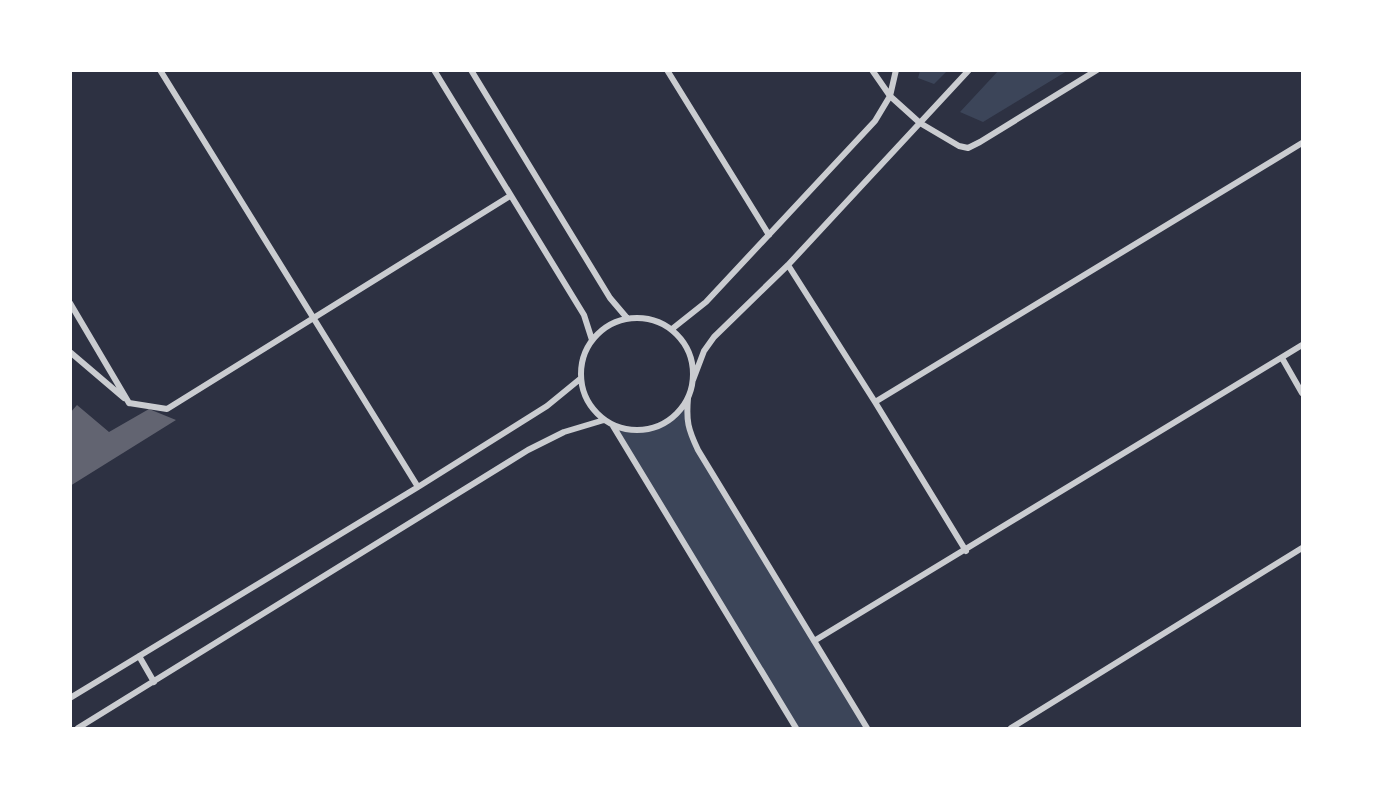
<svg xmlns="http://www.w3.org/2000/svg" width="1373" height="799" viewBox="0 0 1373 799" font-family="'Space Grotesk',sans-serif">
  <rect width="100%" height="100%" fill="#2d3142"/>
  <path fill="#3c4559" d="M999,70H1067V71L983,122L960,112Z
    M920,71V70L947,71L934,84L918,78Z
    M687,407L689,431L868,728H797L613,425L647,429Z"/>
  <path fill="#626471" d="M77,405L109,432L149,409L176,420L70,486V413Z"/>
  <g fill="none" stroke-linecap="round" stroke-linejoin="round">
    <path stroke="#caccd0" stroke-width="6" d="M160,70L418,487
      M434,70L584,315L592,340
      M471,70L610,298L627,318
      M667,70L769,235
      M872,70L890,96L920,123L959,146L968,148L980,142L1097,70
      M788,265L875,402L966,551
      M70,303L129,403
      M581 374a56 56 0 1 1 112 0a56 56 0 1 1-112 0Z
      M672,329L706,302L875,121L890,96L896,70
      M70,352L124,398
      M1282,358L1302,393
      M693,380L704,351L714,337L788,265L969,70
      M688,398C686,421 688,429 698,450L867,728
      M875,402L1302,143
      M129,403L167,409L510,196
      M613,426L796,728
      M814,641L1302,345
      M139,656L154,682
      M70,698L418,487L547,406L580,379
      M78,728L528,450L564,432L604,420
      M1011,728L1302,548"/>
  </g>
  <rect width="1373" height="799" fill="none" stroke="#ffffff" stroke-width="144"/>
</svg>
